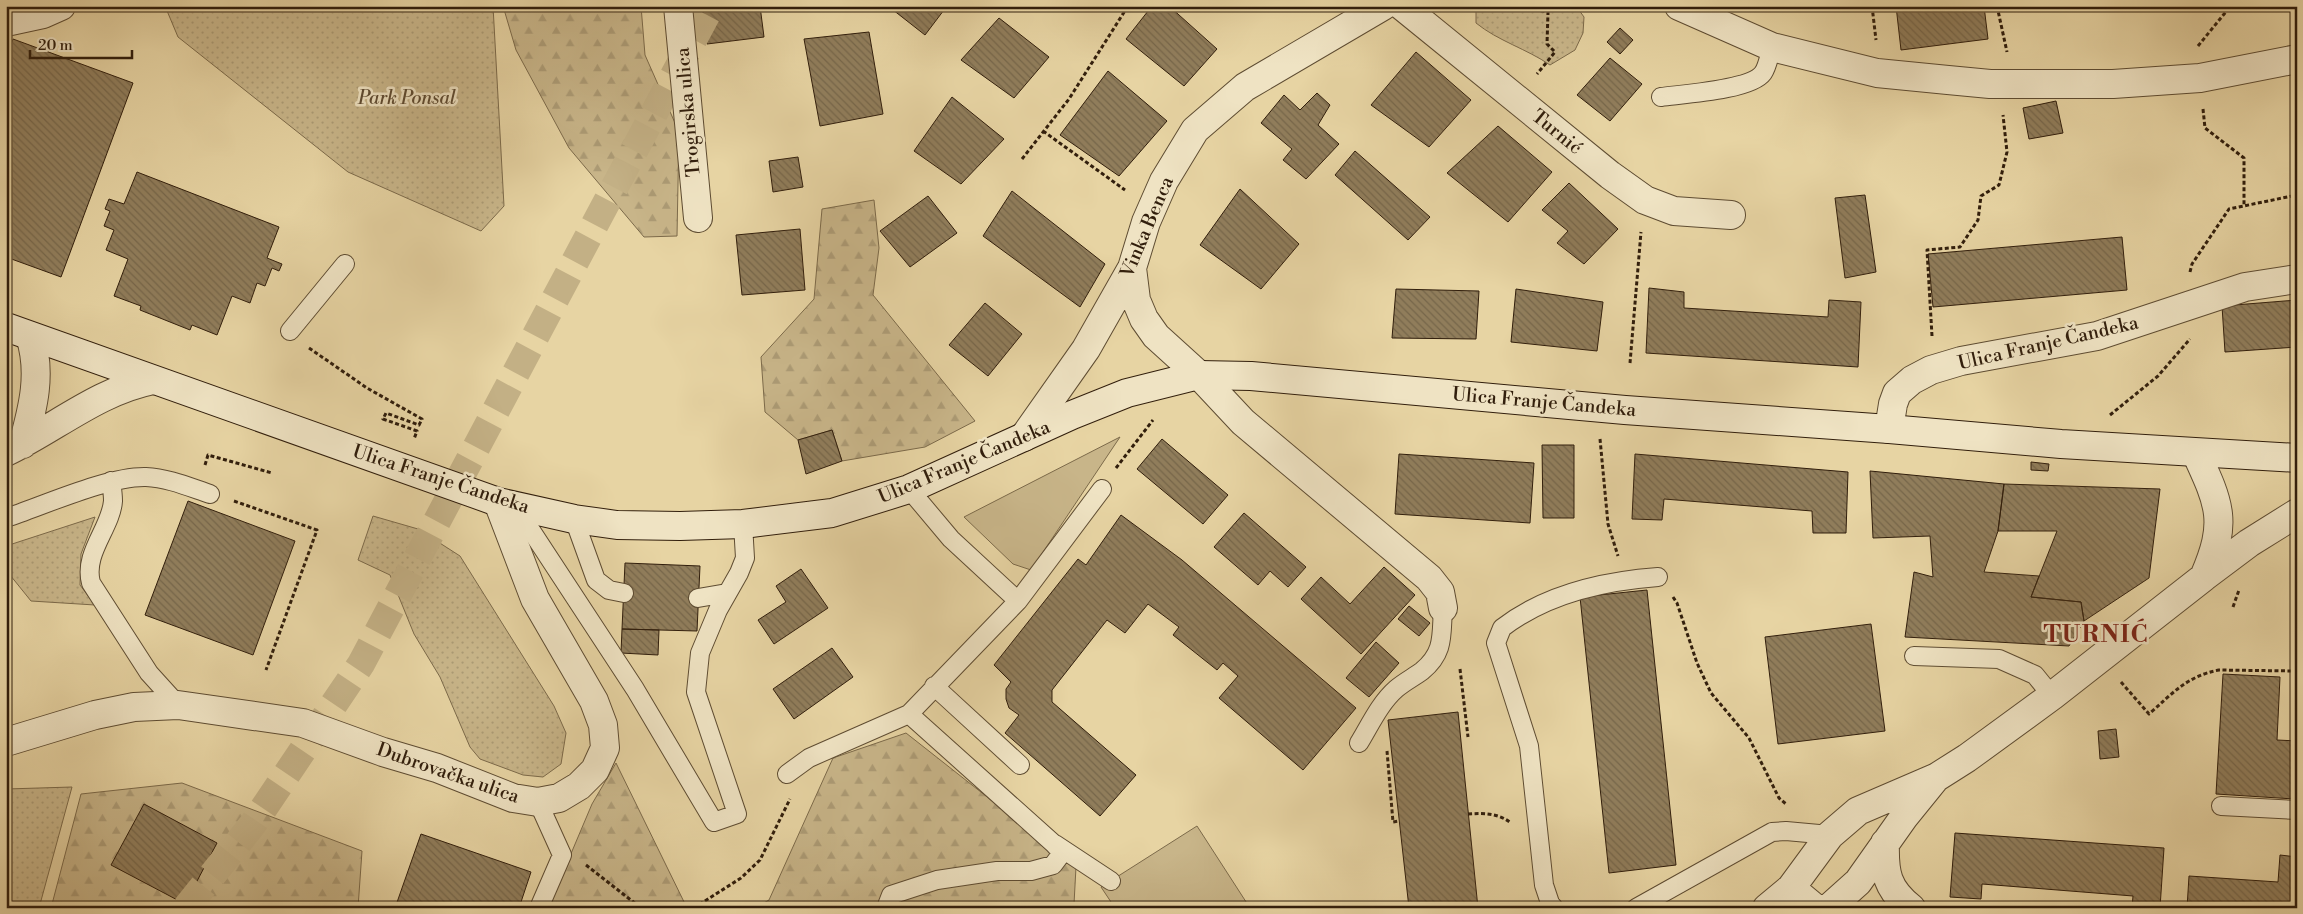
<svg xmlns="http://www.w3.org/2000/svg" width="2303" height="914" viewBox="0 0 2303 914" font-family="'Libre Bodoni',serif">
  <defs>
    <pattern id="forest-firs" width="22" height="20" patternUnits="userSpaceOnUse" patternTransform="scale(1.25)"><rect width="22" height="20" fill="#c8b589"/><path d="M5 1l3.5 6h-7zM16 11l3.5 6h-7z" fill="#ac9b75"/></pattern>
    <pattern id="park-dots" width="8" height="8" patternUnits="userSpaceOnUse" patternTransform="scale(1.25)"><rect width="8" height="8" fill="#c8b589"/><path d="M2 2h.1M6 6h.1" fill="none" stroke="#ac9b75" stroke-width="1.8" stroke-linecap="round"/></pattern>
    <pattern id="building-back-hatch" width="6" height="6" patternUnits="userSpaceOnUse" patternTransform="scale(1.25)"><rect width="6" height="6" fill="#907d5b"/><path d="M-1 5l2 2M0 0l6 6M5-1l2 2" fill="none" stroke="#76664a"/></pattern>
  </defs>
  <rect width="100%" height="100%" fill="#e7d4a3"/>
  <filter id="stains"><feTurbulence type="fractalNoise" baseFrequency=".004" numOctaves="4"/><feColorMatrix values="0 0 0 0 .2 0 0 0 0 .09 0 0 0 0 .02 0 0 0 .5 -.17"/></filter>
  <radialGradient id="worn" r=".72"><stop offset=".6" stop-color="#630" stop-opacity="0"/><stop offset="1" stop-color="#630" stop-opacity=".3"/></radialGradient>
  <path fill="#c8b589" stroke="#7c6a4a" d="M1120,437L1031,570L1013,564L964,517Z
    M1197,826L1250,908H1115L1101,887Z"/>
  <path fill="url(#forest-firs)" stroke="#7c6a4a" d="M503,6H641L645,55L679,132L677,236L644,237L569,148L516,50Z
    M874,200L879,248L873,295L975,421L925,447L842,461L832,430L798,440L765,412L761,357L814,299L822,209Z
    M906,733L1076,867L1074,904L1077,908H755L769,900L833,758Z
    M616,763L687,908H548L592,804Z
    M182,783L362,851L358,908H51L81,794Z"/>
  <path fill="url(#park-dots)" stroke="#7c6a4a" d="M165,6H493L504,206L481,231L348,172L178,37Z
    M1476,6H1576L1584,17L1583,33L1575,50L1550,65C1527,49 1498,41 1476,23Z
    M373,516L418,529L460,556L554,706L566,733L561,764L543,777L523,775L480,759L470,747L440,677L414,634L390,575L358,560Z
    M95,517L81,554L80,585L95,605L31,601L6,570V546Z
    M72,787L39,908H6V789Z"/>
  <path fill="url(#building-back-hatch)" stroke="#311e0c" d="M702,6H760L764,37L707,44Z
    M888,6H947L925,35Z
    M1152,6H1169L1217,49L1184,86L1126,39Z
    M1896,6H1984L1988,39L1901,50Z
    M999,18L1049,57L1014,98L961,60Z
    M1620,28L1633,40L1620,54L1607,42Z
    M869,32L883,114L820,126L804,39Z
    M13,39L133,83L61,277L6,257V57Z
    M1416,52L1471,100L1429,147L1371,105Z
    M1610,58L1642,84L1610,121L1577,95Z
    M1108,71L1167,121L1119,176L1060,135Z
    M1317,93L1330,105L1318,125L1339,144L1306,179L1283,160L1292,149L1261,123L1284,95L1300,110Z
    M952,97L1004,139L961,184L914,151Z
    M2056,101L2063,133L2029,139L2023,108Z
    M1498,126L1552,172L1508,222L1447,173Z
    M1355,151L1430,217L1408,240L1335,175Z
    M798,157L803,187L773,192L769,161Z
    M137,172L279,227L267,258L282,264L279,271L272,268L265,286L257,283L250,303L232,296L217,335L192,325L190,330L140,310L141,306L114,296L128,259L106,250L114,230L104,226L110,211L105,209L109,199L124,204Z
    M1569,183L1618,229L1584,264L1557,243L1568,231L1542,210Z
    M1240,189L1299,244L1261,289L1200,245Z
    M1012,191L1105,264L1080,307L983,236Z
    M1865,195L1876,272L1845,278L1835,198Z
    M928,196L957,233L910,267L880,231Z
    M800,229L805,290L742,295L736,235Z
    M2122,237L2127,290L1933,307L1928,254Z
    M1649,288L1684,292V308L1828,317L1829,300L1861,302L1858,367L1646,353Z
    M1396,289L1479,291L1476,339L1392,338Z
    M1516,289L1603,302L1597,351L1511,342Z
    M2297,300V347L2225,352L2222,306Z
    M985,303L1022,334L988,376L949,345Z
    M832,430L842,461L806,474L798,440Z
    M1162,439L1228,495L1203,524L1137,469Z
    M1542,445H1574V518H1543Z
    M1399,454L1534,463L1530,523L1395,514Z
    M1635,454L1848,472L1846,533H1813L1812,511L1664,499L1662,520L1632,519Z
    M2031,462L2049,464L2048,471L2031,470Z
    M1870,471L2004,484L1998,531L1984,572L2039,576L2031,597L2081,602L2084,621L2069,646L1905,637L1914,572L1933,577L1930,536L1873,538Z
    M2004,484L2160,489L2149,578L2084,621L2081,602L2031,597L2057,531H1998Z
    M188,501L295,541L253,655L145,615Z
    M1244,513L1306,567L1288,587L1270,571L1258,585L1214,547Z
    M1121,515L1182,560L1356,708L1303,770L1219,698L1238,676L1223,663L1217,670L1173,635L1179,627L1148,604L1125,633L1107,620L1052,690V702L1136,775L1100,816L1005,733L1019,715L1009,708L1006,699V689L1011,682L994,665L1078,559L1086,565Z
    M625,563L700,566L697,631L622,629Z
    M1384,567L1415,595L1361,654L1301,599L1321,577L1350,604Z
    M801,569L828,608L774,644L758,620L786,602L776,586Z
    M1647,590L1676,865L1609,873L1580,597Z
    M1409,606L1430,623L1419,636L1398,619Z
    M1871,624L1885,731L1778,744L1765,637Z
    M622,629L659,630L658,655L621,653Z
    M1376,642L1399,663L1369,697L1346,678Z
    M832,648L853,677L794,719L773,689Z
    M2223,674L2280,677L2277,740L2297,741V788H2295L2294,799L2216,794Z
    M1458,712L1478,908H1409L1388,720Z
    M2116,729L2119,757L2100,759L2098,731Z
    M144,804L217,843L185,904L111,865Z
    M1955,833L2164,848L2160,908H2132L2133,896L1982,884L1981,899L1950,897Z
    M421,834L531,872L519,908H395Z
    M2280,855L2297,857V908H2187L2189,876L2278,882Z"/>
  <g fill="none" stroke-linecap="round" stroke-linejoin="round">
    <path stroke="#c3b085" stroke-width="28" stroke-dasharray="28 14" stroke-linecap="butt" d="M186,908L253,824L361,664L711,6"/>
    <defs>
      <path id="lane" d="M1661,97C1683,94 1751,90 1763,73C1768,66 1769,55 1772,47
        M290,331L345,264
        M111,481C112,488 113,494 113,501C111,528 83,553 91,583L149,673L178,705
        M909,489L951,539L1018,601
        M515,506L635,689L714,822L737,814L696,692L700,653L718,610L739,573L745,558L743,524
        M6,518C45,505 108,476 146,477C168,478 189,487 210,494
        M574,519L596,580L609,590L624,593
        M698,598L727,593
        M1914,656L1999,659L2035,675L2052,696
        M934,686L1020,765
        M1359,743C1370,725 1380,703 1396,689C1404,682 1414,677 1422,671C1445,652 1441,635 1443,608
        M787,774L809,758L909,714L1018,601L1102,489
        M538,802L562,855L539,908
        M2221,806L2297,810
        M1055,844L1111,881
        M886,908L891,895L937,880L997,871H1031L1053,865L1062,853L1054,844L909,714
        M1554,908L1550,903L1544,885L1529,746L1496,643L1502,628C1546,594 1604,581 1658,577
        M1636,908L1772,832L1786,831L1830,835"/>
      <path id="street" d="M678,6L698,218
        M1402,6L1610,175L1645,200L1674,211L1731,215
        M1679,6L1772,47L1877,73L1948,80L1990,84H2113L2200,78L2297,59
        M6,22L43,14L61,6
        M1132,268L1136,300L1144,319L1156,336L1199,375L1243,422L1429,578L1440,592L1443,608
        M1889,429L1893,404L1897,393L1912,380L1931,370L1961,361L2097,336L2245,287L2297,279
        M1024,437L1086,349L1132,268L1146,222L1164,181L1195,130L1245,87L1383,6
        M23,444C33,408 42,373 30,336
        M6,452C56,428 98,391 153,380
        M2205,576L2249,543L2297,513
        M6,742L95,715L134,707L178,705L303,723L383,752L437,768L513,798L538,802L559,798L579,786L595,770L605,748L603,725L594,701L535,599L498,502
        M1885,843C1884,873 1887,889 1911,908
        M1791,888L1815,908
        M1767,908L1791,888L1830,835L1858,811L1937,777L1967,758L2052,696L2204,577C2228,522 2220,505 2196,453
        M1829,908L1858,882L1904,817L1934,780"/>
      <path id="secondary" d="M6,327L498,502L574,519L617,525L680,526L743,524L832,513L909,489L1072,415L1127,393L1199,375L1251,376L1625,410L1889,429L2061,444L2297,458"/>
    </defs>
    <use href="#lane" stroke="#5e4c32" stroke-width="20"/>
    <use href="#street" stroke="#5e4c32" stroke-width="30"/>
    <use href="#secondary" stroke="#311e0c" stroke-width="30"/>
    <path stroke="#311e0c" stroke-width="3" stroke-dasharray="4 2.5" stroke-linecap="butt" d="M1515,6L1548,12L1547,44L1555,52L1537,74
      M1872,6L1876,40
      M1997,6L2007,52
      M1463,8L1478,10L1506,6
      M2198,46L2229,8L2234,6
      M2203,109L2205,128L2244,158V205
      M1043,131L1125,190
      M1022,159L1069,99L1128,6
      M2190,272L2192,264L2229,209L2297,195
      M1932,336L1927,250L1960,247L1978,220L1981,196L1999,185L2007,152L2003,115
      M309,348L367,388L422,419L419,425L386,413L383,419L417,431L414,439
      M1630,363L1641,232
      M2110,415L2158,376L2190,339
      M1600,439L1608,524L1618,556
      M205,465L208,455L272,473
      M1116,468L1153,420
      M234,501L317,530L266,670
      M2292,592L2297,591
      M1673,597L1677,603L1697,663L1711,693L1749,738L1779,798L1786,804
      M2233,607L2239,590
      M1460,669L1468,737
      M2121,682L2149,714C2173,693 2187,676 2219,670L2297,671
      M1387,751L1393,822L1399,821
      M1468,814C1484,813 1498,813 1511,823
      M586,865L641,908
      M694,908L741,878L760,860L790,799"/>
    <use href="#lane" stroke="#efe3c3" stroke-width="18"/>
    <use href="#street" stroke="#efe3c3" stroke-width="28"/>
    <use href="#secondary" stroke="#efe3c3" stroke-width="28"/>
  </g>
  <g text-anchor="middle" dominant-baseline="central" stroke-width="5" stroke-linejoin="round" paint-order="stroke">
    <g font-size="19" font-style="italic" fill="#5e4b32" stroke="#efe3c3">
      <text x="407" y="98">Park Ponsal</text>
    </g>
    <g font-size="19" fill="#311e0c" stroke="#efe3c3">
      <text transform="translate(688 112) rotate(-95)">Trogirska ulica</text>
      <text transform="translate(1557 132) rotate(39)">Turnić</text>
      <text transform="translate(1147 227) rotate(-67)">Vinka Benca</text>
      <text transform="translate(2048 343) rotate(-13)">Ulica Franje Čandeka</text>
      <text transform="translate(1544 402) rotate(5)">Ulica Franje Čandeka</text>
      <text transform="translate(964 462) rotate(-23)">Ulica Franje Čandeka</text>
      <text transform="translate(441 479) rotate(18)">Ulica Franje Čandeka</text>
      <text transform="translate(448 773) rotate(19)">Dubrovačka ulica</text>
    </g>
    <g font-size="24" font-weight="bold" letter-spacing="1" fill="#7a1f14" stroke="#efe3c3">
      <text x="2096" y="635">TURNIĆ</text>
    </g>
  </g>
  <rect width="2303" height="914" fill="none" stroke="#e7d4a3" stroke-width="25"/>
  <rect x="8" y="8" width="2288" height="899" fill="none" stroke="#311e0c" stroke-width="2.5"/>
  <rect x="12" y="12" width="2278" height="889" fill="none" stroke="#311e0c"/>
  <path d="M30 50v8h102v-8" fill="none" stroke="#311e0c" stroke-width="2.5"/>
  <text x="38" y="50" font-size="15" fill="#311e0c" stroke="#efe3c3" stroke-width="4" paint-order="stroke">20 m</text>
  <rect width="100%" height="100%" filter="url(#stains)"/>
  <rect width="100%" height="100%" fill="url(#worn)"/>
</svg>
